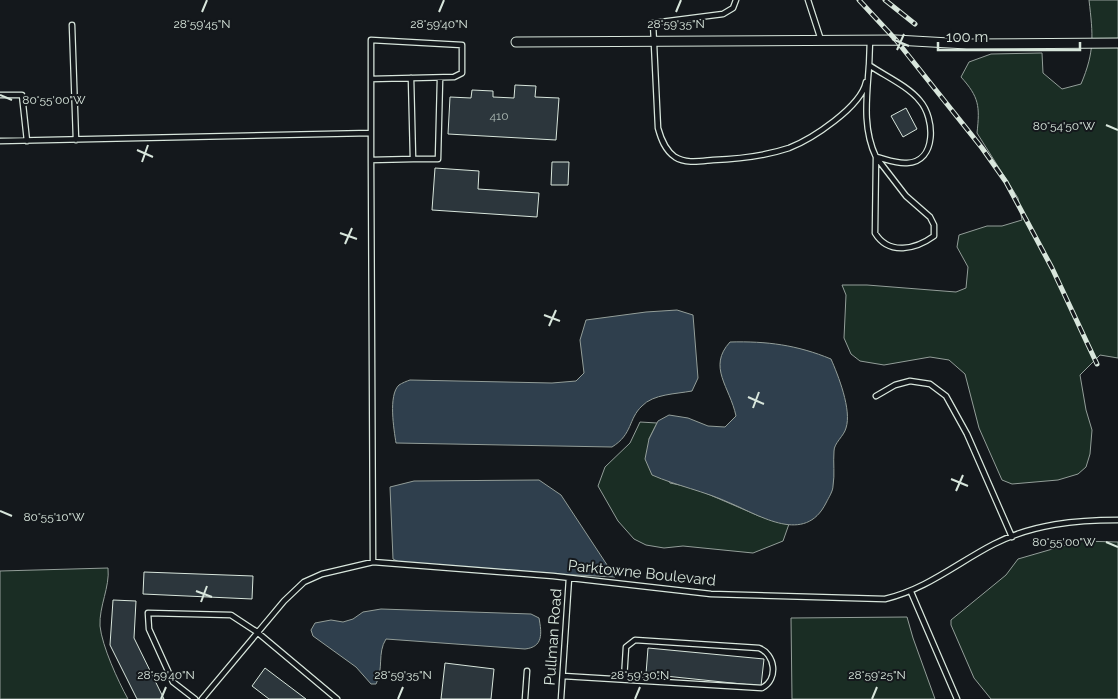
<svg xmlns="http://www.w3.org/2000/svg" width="1118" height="699" viewBox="0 0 1118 699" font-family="Raleway,sans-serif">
  <rect width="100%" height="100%" fill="#14181c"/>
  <path fill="#1a2d24" stroke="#939e99" d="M1089,0H1118V358L1100,355L1080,375L1086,410L1092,430L1090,454L1086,467L1078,474L1058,480L1012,484L1002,480L979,428L965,374L949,360L930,357L884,365L860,361L851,354L844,338L846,295L842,285H867L956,292L966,288L968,267L957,247L959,235L987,226H1002L1022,220L1018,198L977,133C980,106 979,97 961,77L969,62L991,54L1042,53L1043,73L1062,89L1081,84C1095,51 1093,35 1089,0Z
    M640,422L657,423L649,439L670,483L694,488L759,516L789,524L783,541L753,553L683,546L664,548L646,545L634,539L618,521L598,486L605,467L630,443Z
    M1080,541L1118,542V699H991L974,678L951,625V620L1006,575L1018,559Z
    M108,568C110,587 99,606 100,626C102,646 118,681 128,699H0V571Z
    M907,617L913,638L935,699H792L791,618Z"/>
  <path fill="#2f3f4d" stroke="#939e99" d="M677,310L693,315L698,378L692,391C676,394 653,394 642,406C628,419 633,434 612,447L396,443C394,430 388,395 399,385C402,383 407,381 410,380L552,383L576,381L584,373L580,340L586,320L646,312Z
    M730,342C767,341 797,345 831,359C838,375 852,410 846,428C844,436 834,443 834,451C833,463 835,474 833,486C833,491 829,497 826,503C805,545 761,516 730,503C704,491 677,486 652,475L645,459L649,439L658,421L669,415L688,418L708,426L725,427L736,416C730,387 707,367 730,342Z
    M539,480L561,495L615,577L407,566L393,559L390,487L414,481Z
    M381,609L531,614L539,618C542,634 543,647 525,649L386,639C377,653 384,669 376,684H371L356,667L313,636L311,630L315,623L331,620L343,622L353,619L363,612Z"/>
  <path fill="#2c363c" stroke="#d8e6dc" d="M515,85L536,86L535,97L559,98L556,140L448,134L450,97L471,98L472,90L493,91V97L514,98Z
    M906,108L917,129L903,137L891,116Z
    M552,162H569L568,185H551Z
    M435,168L479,171L478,189L539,193L537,217L432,210Z
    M144,572L253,576L252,599L143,594Z
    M113,600L136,601L134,638L164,699H137L110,645Z
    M648,648L764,659L761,686L646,674Z
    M445,663L494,669L491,699H441Z
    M265,668L306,699H269L252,686Z"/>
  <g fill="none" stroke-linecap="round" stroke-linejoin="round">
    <defs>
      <path id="service" d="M736,0L733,8L723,14L653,23L658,128C661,139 665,150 675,157C686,164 701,161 713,160C738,159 765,156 789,148C812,139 861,107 866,82
        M808,0L821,40
        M72,25L76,140
        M869,67L870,40
        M371,79L454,77L462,73V45L371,40C371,80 371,120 371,160L373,562
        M0,95H22L27,141
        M0,141L371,133
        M876,157L906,196L930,217L934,225V236C916,249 889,256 875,233L876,157C862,128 867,96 869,65C885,76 908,86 920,101C935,118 937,162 907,163C897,164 885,159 876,157
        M413,159H438L440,79
        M371,160L413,159L411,78
        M876,396L895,385L910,381L930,384L946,396L967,434L1012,537
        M911,592L957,699
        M563,676L762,688C779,679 775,654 759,648L635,640L626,647L624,679
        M195,699L173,682L149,629L148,613L231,615L257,632L337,699
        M202,699L284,601L304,582L322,574L373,562L553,576L711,594L885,599C927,589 957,563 994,544C1033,524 1076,520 1118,520
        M525,699L527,671
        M561,699L569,578"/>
      <path id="minor" d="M516,42L896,40L967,44L1118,43"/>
    </defs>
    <use href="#service" stroke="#d8e6dc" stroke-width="7"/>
    <use href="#minor" stroke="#d8e6dc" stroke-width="11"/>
    <use href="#service" stroke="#14181c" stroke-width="4.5"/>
    <use href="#minor" stroke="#14181c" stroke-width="9"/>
    <defs>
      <path id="rail" d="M859,0L896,40L982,148L1006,182L1052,268L1097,364
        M885,0L915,24"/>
    </defs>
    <use href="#rail" stroke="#d8e6dc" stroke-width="5"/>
    <use href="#rail" stroke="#14181c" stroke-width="3" stroke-dasharray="9" stroke-linecap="butt"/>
  </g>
  <path fill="none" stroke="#d8e6dc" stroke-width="2" d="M202,12L207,0M439,12L444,0M676,12L681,0M892,39L909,46M897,50L904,34M0,95L12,100M1106,125L1118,130M137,150L153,157M142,162L148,145M340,233L357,239M345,244L352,228M544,315L560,321M549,326L556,310M748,397L764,404M753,408L759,392M951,479L968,486M956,491L963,475M0,511L12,516M1106,542L1118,547M196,591L212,597M201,602L207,586M161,699L166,687M398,699L403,687M635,699L640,687M872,699L877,687"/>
  <g text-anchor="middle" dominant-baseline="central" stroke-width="4" stroke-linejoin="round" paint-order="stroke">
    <g font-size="12" fill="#adbab4">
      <text x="499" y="116">410</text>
    </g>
    <g font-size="15" fill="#d8e6dc" stroke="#14181c">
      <text transform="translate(642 573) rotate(6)">Parktowne Boulevard</text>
      <text transform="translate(553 637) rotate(-86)">Pullman Road</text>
    </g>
  </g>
  <g font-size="12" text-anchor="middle" fill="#d8e6dc" stroke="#14181c" stroke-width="4" stroke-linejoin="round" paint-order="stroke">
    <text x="202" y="28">28°59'45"N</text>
    <text x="439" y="28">28°59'40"N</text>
    <text x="676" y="28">28°59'35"N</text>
    <text x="54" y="104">80°55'00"W</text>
    <text x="1064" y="130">80°54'50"W</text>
    <text x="54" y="521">80°55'10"W</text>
    <text x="1064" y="546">80°55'00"W</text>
    <text x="166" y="679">28°59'40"N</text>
    <text x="403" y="679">28°59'35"N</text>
    <text x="640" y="679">28°59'30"N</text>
    <text x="877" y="679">28°59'25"N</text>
  </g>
  <path d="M938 42v8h142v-8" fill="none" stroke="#d8e6dc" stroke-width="2.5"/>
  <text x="946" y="42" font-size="15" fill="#d8e6dc" stroke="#14181c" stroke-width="4" paint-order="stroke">100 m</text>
</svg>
